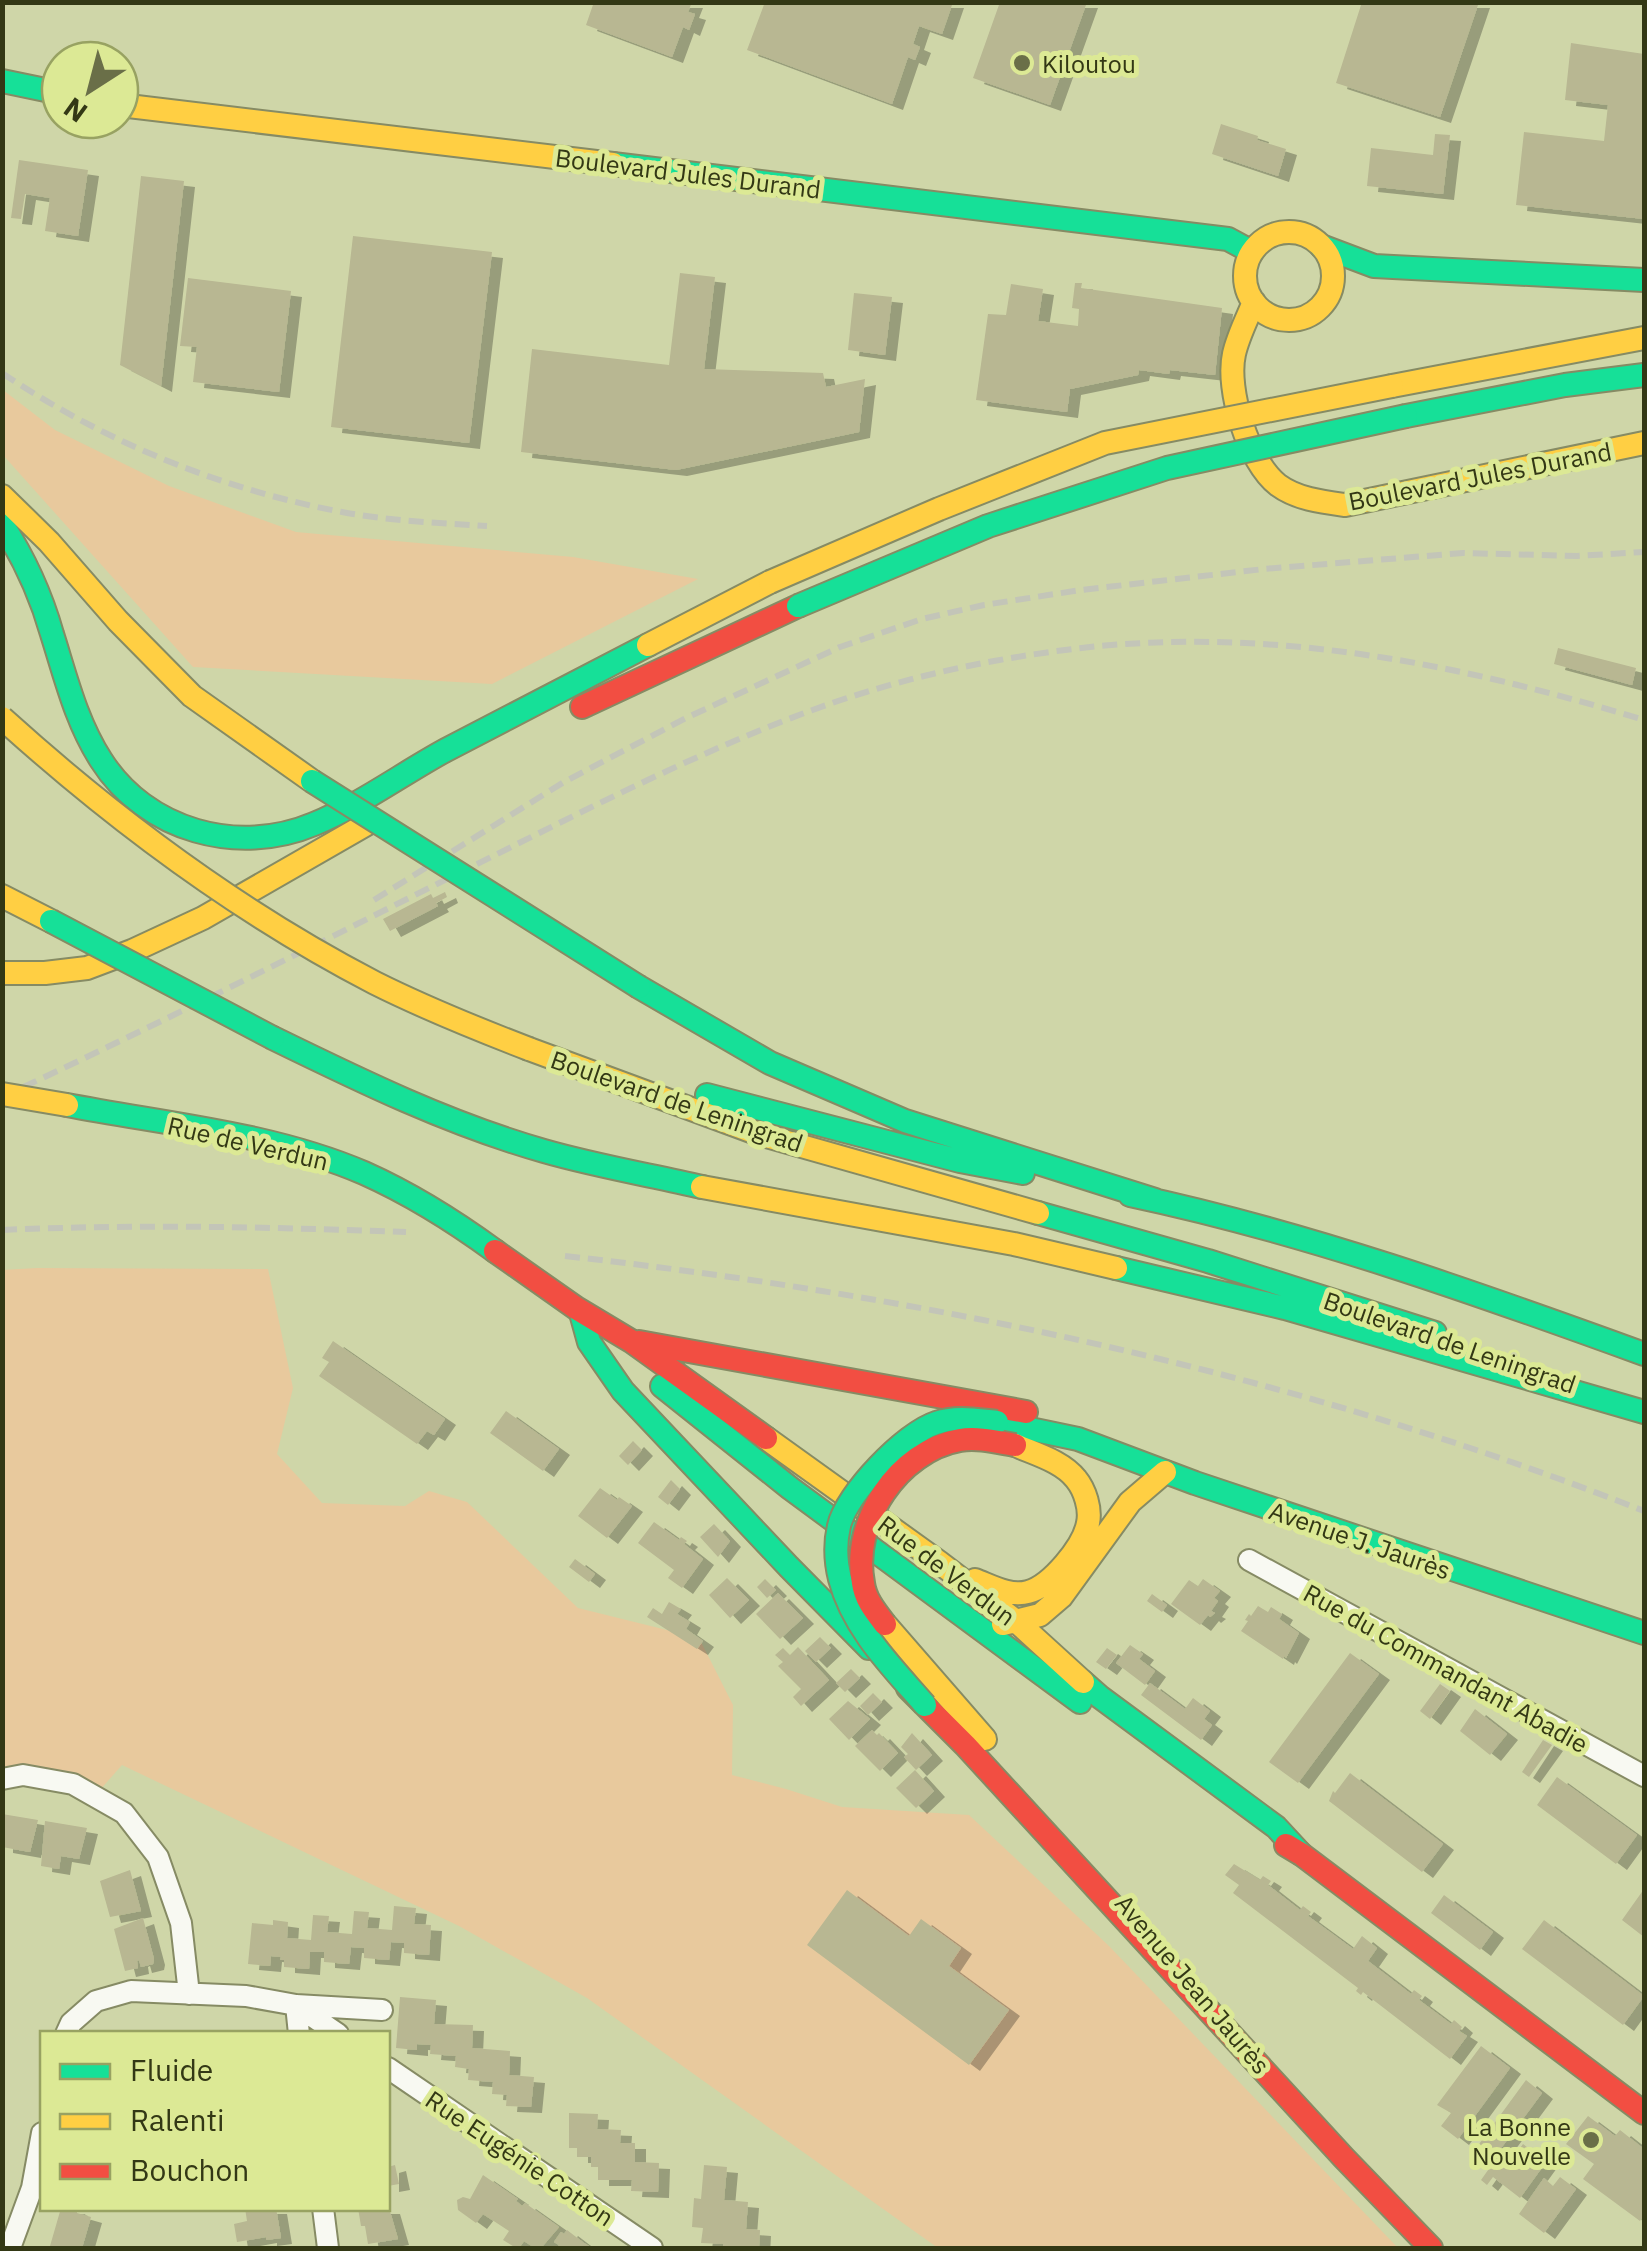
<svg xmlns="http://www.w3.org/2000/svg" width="1647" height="2251" viewBox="0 0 1647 2251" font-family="'IBM Plex Sans',sans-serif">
  <defs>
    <filter id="shadow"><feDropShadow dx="11" dy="6" stdDeviation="0" flood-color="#0004"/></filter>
  </defs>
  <rect width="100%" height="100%" fill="#cfd6a8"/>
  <path fill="#e8c99d" d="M3,390L55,430L169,486L296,532L573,557L698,579L492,684L193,667L3,455Z
    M37,1268L268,1269L293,1388L277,1454L322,1503L405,1506L429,1491L467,1502L578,1608L699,1638L733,1705L732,1775L786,1789L842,1807L969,1815L1109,1946L1398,2248H938L587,1998L459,1926L122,1765L99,1791L3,1777L2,1270Z"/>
  <path fill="#b8b792" filter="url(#shadow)" d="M594,2H692L688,12L695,14L689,30L683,27L672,57L586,25Z
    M765,2H953L942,34L919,26L913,44L920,47L915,60L908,57L892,104L747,50Z
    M1000,2H1087L1050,105L973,78Z
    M1362,2H1479L1440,117L1336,83Z
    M1571,43L1644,54V219L1516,205L1524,132L1604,141L1608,105L1565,100Z
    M1221,124L1258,136L1257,140L1286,149L1278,176L1212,154Z
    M1435,134L1450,135L1443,194L1367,186L1371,148L1433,155Z
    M19,160L88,170L78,236L45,231L50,198L25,194L21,219L11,218Z
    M141,176L184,181L161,386L120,365Z
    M353,236L492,252L469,443L331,427Z
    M680,273L715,277L704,369L823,373L826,387L865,379L859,432L676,470L521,452L532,349L669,365Z
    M188,278L291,291L279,392L193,382L197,347L180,346Z
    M1075,283H1082L1081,288L1222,308L1215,375L1170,370L1169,374L1139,370L1138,375L1070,389L1067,412L976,400L988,314L1006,315L1011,284L1043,289L1038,321L1078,326L1079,309L1072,308Z
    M854,293L892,297L885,355L848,350Z
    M1558,648L1636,668L1632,685L1554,664Z
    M445,892L447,897L436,903L438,906L390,931L383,919L431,894L433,898Z
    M333,1341L445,1419L434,1435L427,1431L417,1444L319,1376L329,1362L322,1358Z
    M506,1411L559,1449L543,1471L490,1433Z
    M633,1441L642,1450L628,1465L619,1456Z
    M671,1480L680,1489L668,1505L658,1497Z
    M600,1488L617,1500L619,1497L632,1506L607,1538L578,1516Z
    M654,1522L679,1540L681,1537L687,1541L684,1544L703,1559L682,1588L668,1578L674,1570L638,1543Z
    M714,1524L730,1541L718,1557L700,1537Z
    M575,1559L595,1574L589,1582L569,1567Z
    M727,1578L749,1600L730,1618L709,1595Z
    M765,1579L776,1590L767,1598L757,1587Z
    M1203,1579L1220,1591L1214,1598L1218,1601L1211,1611L1215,1613L1210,1617L1208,1615L1200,1625L1171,1604L1189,1580L1198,1586Z
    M778,1593L803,1618L780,1639L756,1614Z
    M1152,1594L1167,1605L1162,1612L1147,1601Z
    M669,1602L681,1609L677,1614L690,1622L686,1629L703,1641L697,1649L647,1617L653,1608L662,1614Z
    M1258,1606L1268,1612L1271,1607L1282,1614L1279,1619L1299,1633L1286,1658L1284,1656L1283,1659L1241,1631L1248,1621L1245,1620L1249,1614L1251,1616Z
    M820,1637L831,1648L816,1662L805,1651Z
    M1130,1645L1143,1654L1139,1659L1155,1671L1145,1685L1116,1663Z
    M798,1647L829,1680L801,1706L793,1697L801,1689L778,1666L783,1662L775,1655L783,1648L790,1655Z
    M1107,1648L1117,1655L1106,1669L1096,1662Z
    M1350,1653L1379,1674L1298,1783L1269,1762Z
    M851,1669L860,1678L845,1692L836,1683Z
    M1150,1683L1185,1709L1193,1698L1210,1711L1204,1719L1212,1725L1201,1740L1141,1695Z
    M1440,1684L1450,1691L1430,1719L1420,1711Z
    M873,1693L882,1702L868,1715L860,1706Z
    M848,1701L870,1719L849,1740L829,1719Z
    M1475,1709L1507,1734L1490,1755L1460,1731Z
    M872,1730L877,1735L879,1733L898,1753L880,1771L855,1746Z
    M912,1733L932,1755L916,1770L904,1757L908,1754L901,1747Z
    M1543,1740L1552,1745L1529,1777L1522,1772Z
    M915,1770L934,1791L916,1808L896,1788Z
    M1350,1773L1443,1844L1422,1872L1329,1801L1333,1791L1335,1793Z
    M1557,1777L1637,1835L1616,1864L1537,1805Z
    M2,1814L38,1820L30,1852L2,1847Z
    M45,1821L87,1828L79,1859L61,1856L59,1869L41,1866Z
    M1234,1864L1260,1880L1263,1876L1271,1881L1268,1885L1300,1910L1303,1906L1311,1912L1308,1916L1353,1949L1362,1936L1377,1948L1368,1961L1411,1994L1414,1990L1422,1996L1419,2000L1451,2024L1454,2020L1462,2027L1459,2031L1467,2036L1450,2059L1363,1992L1361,1995L1356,1991L1358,1988L1233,1893L1239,1885L1225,1875Z
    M130,1870L141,1911L110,1917L100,1881Z
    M1644,1889V1937L1622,1920Z
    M847,1890L909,1936L921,1919L961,1948L949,1966L1009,2010L969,2065L807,1945Z
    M1444,1895L1493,1932L1480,1950L1431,1913Z
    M394,1906L416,1908L414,1924L431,1925L429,1955L404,1953V1943L391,1942L389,1960L364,1958V1948L351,1947L349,1964L324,1962V1952H310L309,1969L284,1967V1960H280L281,1957L271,1956L270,1966L248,1964L252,1923L273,1925V1920L288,1922L287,1938L311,1940L313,1915L329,1916L327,1932L352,1934L354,1911L369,1912L367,1928L392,1930Z
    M143,1918L154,1959L153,1964L141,1967L139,1960L137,1961L138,1968L125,1971L114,1929Z
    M1544,1920L1644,1996L1623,2025L1522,1949Z
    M400,1997L436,2000L434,2024L473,2025L472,2048L510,2051L509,2075L534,2077L531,2107L506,2106L507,2095L492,2094L493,2082L468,2080L469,2069L455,2067L456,2056L430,2054L431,2045L417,2044V2050L396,2048Z
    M1481,2046L1510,2068L1458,2139L1441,2126L1451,2113L1437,2105Z
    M1526,2080L1542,2093L1490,2163L1474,2151Z
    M569,2113L598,2114L597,2129L621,2130L620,2143H635V2162L659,2163L658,2192L631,2191L632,2180H598V2167H591V2157H577V2148H569Z
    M1588,2116L1615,2136L1620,2130L1644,2149V2220L1642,2218L1640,2221L1583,2179L1594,2164L1566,2144Z
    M1523,2144L1546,2162L1520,2198L1493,2177L1487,2185L1481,2180L1503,2149L1516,2159L1519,2156L1516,2154Z
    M395,2165L399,2184L388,2186V2167Z
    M704,2165L727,2167L724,2200L748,2202L746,2229L760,2230L759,2248H723V2244L701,2243L703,2228L692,2227L694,2198L701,2199Z
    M483,2175L518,2199L516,2201L522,2206L525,2203L559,2227L541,2248H535L524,2241L519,2248H516L503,2240L509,2231L483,2214L476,2223L458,2210L457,2200L463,2197L470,2199Z
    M1560,2177L1576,2189L1544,2233L1519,2214L1544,2178L1553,2186Z
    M61,2208H73L77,2210V2213L91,2217L82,2248L50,2246Z
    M245,2208H276L281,2238L266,2240V2237L237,2242L234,2224L247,2221Z
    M358,2208H389L398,2239L368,2244L365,2226H361Z
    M567,2230L584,2243L592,2248H557L559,2245L554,2242L561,2232L564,2234Z"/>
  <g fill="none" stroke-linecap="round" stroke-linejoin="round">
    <defs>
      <path id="street" d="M1249,1560L1644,1776
        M2,1779L23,1775L73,1784L124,1813L158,1857L181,1923L189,1994
        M296,2005L299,2034
        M297,2006L338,2034
        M66,2034L71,2023L96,2001L131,1991L246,1996L296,2005L382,2010
        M388,2068L652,2248
        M323,2208L328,2248
        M10,2248L32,2188L42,2133"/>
      <path id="fast" d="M2,81L60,93
        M613,164L1228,239L1252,252
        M1321,246L1374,266L1644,280
        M1406,416L1565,385L1644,375
        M2,524C24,558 41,595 52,634C66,678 76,721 101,760C146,831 238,856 314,824C360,805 402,774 446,750C513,715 580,680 648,645
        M639,987L770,1063L905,1121L1155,1200
        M273,1038C361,1081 449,1124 544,1151C596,1166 650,1175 702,1187
        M707,1095L960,1161L1023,1173
        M67,1105C165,1124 271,1133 364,1173C411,1194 454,1221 495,1251
        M1130,1195C1305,1232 1476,1293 1644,1354
        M1038,1213L1208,1261L1435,1333
        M1116,1268L1285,1308L1644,1412
        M581,1313L589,1342L623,1391L789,1567L869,1648
        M662,1386L790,1488L1080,1702
        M997,1422L1078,1439L1195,1483L1644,1633
        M1083,1682L1100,1697L1276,1827L1301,1854"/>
      <path id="slow" d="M120,105L613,164
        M1245 276a44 44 0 1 1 88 0a44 44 0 1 1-88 0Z
        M1254,302C1247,319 1238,336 1234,354C1226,389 1248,462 1278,485C1297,499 1322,502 1345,505L1644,443
        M1392,386L1644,338
        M2,496L49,542L118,621L192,696L312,781
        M648,645L770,582
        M2,896L51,921
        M2,973H45L87,968L132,951L203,918L372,821
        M529,1049L759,1134L1038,1213
        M702,1187L1014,1244L1116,1268
        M766,1438L940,1563L1016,1621L1083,1682
        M975,1580C991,1586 1010,1597 1028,1592C1051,1586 1084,1546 1088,1523C1091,1509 1085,1490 1076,1479C1062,1461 1035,1454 1015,1445
        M885,1624L985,1739
        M1003,1624L1040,1615L1061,1597L1130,1502L1165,1472"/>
      <path id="jam" d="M582,707L798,606
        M495,1251L576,1308L631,1341L766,1438
        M639,1342L1026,1412
        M908,1688L965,1745L1344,2158L1431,2248
        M1286,1845L1301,1854L1644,2113"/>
    </defs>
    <use href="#street" stroke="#868b64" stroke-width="24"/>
    <use href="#fast" stroke="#868b64" stroke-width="26"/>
    <use href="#slow" stroke="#868b64" stroke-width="26"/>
    <use href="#jam" stroke="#868b64" stroke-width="26"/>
    <use href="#street" stroke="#f8f9f2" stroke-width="20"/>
    <use href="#fast" stroke="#16e098" stroke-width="22"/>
    <use href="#slow" stroke="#ffcf43" stroke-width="22"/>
    <use href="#jam" stroke="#f24e42" stroke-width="22"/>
    <path stroke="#c3c5b8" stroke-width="6" stroke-dasharray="15 8" stroke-linecap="butt" d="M2,373C105,442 220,489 342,512C389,521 439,523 487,526
      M374,900L564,782L686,718L840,647L922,619L984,605L1081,590L1264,569L1463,553L1577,556L1644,552
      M2,1097C159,1024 313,946 467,869C588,809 708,746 835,702C920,673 1011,655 1100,646C1287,629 1467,666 1644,720
      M2,1230C137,1224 271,1227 406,1232
      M565,1256C934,1297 1298,1375 1644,1511"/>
    <defs>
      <path id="fast-bridge" d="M798,606L988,526L1167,468L1406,416
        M312,781L639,987
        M51,921L273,1038
        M925,1705C893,1668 853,1629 840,1579C836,1563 835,1543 839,1526C846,1494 905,1433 936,1423C956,1416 977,1420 997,1422"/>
      <path id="slow-bridge" d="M770,582L939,509L1105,443L1392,386
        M2,718C116,821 238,912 375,983C425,1008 477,1029 529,1049
        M2,1094L67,1105"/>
      <path id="jam-bridge" d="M885,1624C875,1611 865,1599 863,1583C851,1521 899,1451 960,1440C978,1437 997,1442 1015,1445"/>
    </defs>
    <use href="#fast-bridge" stroke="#868b64" stroke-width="26" stroke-linecap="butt"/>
    <use href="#slow-bridge" stroke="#868b64" stroke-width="26" stroke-linecap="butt"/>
    <use href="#jam-bridge" stroke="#868b64" stroke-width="26" stroke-linecap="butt"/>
    <use href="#fast-bridge" stroke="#16e098" stroke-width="22"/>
    <use href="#slow-bridge" stroke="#ffcf43" stroke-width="22"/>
    <use href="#jam-bridge" stroke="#f24e42" stroke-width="22"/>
  </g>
  <g fill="#6a6f48" stroke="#dce995" stroke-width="4">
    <circle cx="1022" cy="63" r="10"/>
    <circle cx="1591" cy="2140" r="10"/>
  </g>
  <g text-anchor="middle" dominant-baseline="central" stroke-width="10" stroke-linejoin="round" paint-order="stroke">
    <g font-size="25" fill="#333815" stroke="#dce995" text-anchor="start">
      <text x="1042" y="63">Kiloutou</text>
      <text x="1571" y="2126" text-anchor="end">La Bonne<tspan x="1571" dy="29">Nouvelle</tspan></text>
    </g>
    <g font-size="25" fill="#333815" stroke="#dce995">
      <text transform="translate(688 173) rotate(7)">Boulevard Jules Durand</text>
      <text transform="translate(1480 476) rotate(-11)">Boulevard Jules Durand</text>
      <text transform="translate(677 1101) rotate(19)">Boulevard de Leningrad</text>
      <text transform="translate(248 1143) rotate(13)">Rue de Verdun</text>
      <text transform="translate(1450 1342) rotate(19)">Boulevard de Leningrad</text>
      <text transform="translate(1360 1540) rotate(19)">Avenue J. Jaurès</text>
      <text transform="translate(947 1570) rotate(37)">Rue de Verdun</text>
      <text transform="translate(1446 1668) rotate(29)">Rue du Commandant Abadie</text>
      <text transform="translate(1193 1984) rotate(50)">Avenue Jean Jaurès</text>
      <text transform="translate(520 2158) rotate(34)">Rue Eugénie Cotton</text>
    </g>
  </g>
  <rect width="1647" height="2251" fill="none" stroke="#333815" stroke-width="10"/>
  <rect x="40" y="2031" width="350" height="180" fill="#dce995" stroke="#98a262" stroke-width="2.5"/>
  <rect x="60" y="2064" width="50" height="15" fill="#16e098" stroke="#98a262" stroke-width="2.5"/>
  <text x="130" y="2081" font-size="30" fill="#333815">Fluide</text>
  <rect x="60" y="2114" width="50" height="15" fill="#ffcf43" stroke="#98a262" stroke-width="2.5"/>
  <text x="130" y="2131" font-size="30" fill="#333815">Ralenti</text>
  <rect x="60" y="2164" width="50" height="15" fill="#f24e42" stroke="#98a262" stroke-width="2.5"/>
  <text x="130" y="2181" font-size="30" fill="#333815">Bouchon</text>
  <g transform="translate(90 90) rotate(216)"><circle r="48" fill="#dce995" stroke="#98a262" stroke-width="2.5"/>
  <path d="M0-8L18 38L0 25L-18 38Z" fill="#6a6f48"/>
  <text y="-15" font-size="28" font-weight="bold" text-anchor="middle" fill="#333815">N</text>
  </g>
</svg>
